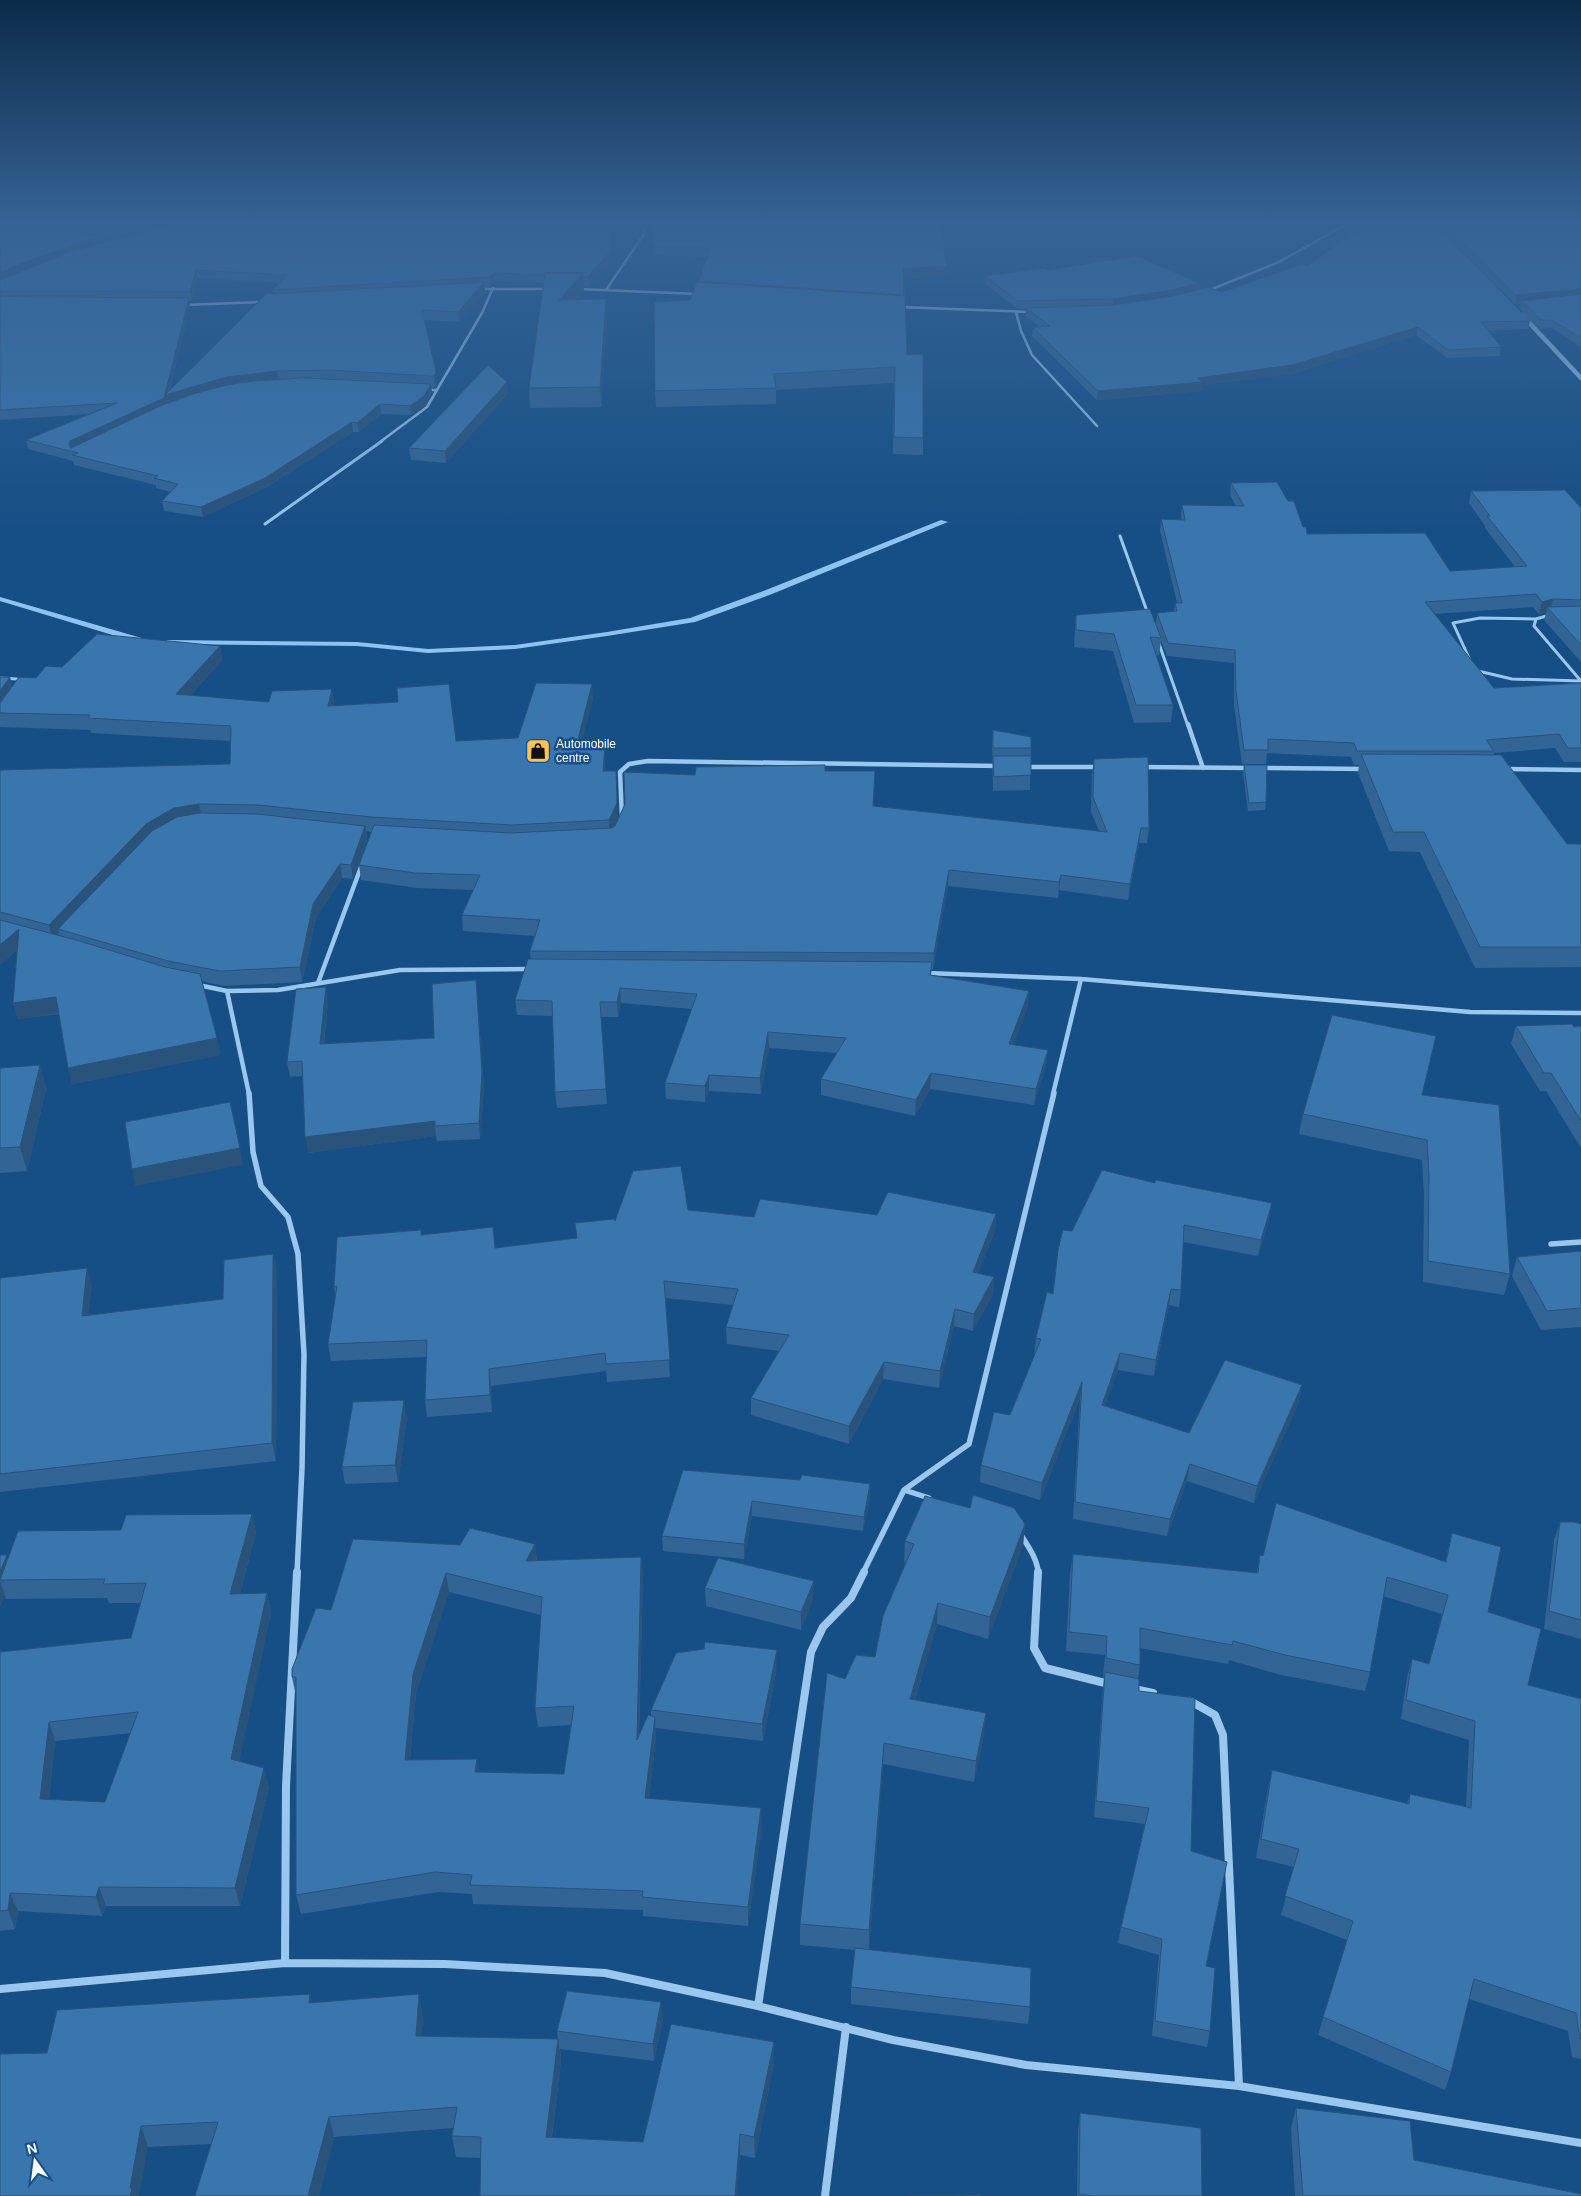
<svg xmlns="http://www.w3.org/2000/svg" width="1581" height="2196" viewBox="0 0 1581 2196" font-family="Helvetica,sans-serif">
  <rect width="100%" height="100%" fill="#164f86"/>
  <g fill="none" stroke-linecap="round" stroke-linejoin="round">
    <path fill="#8dc3f1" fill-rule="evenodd" d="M941,520L948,522L772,594L695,622L607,636L515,649L428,653L357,646L168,644L164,642L168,640L357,642L428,649L515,645L607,632L690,618L766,590Z
      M0,597L145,639L146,641L139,643L0,601Z"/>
    <path stroke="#9bc7ee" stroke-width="2.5" d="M477,289H549
      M577,289L699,294
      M606,290L644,234L645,224
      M1207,291L1279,262L1347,224
      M183,305L264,302
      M899,307L1031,312
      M1016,312L1021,331L1032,355L1097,426
      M426,390H436
      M380,442L427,407L482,313L493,288"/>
    <path stroke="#9bc7ee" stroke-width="3" d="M265,524L382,441
      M1120,536L1148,614
      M1550,615L1536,619L1534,626L1581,681
      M1158,641L1188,726
      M1469,658L1453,623L1480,618L1536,619
      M1478,671L1512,679L1581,681
      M0,678L17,679L21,685"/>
    <path stroke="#9bc7ee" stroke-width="4.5" d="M1188,724L1203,768
      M1026,767H1100
      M1143,767L1250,768
      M1261,768L1365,769
      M1506,769L1581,770
      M622,818L620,772L629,764L648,761L1000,766
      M926,973L1081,979L1470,1012L1581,1013
      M318,983L361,867
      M198,985L227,991L278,990L400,970L530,969
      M227,991L249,1094
      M1053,1094L1081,979"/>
    <path stroke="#9bc7ee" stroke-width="5.5" d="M249,1093L253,1152L261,1186L288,1217L298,1254L304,1354L302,1468L297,1573
      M1551,1244L1581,1242
      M904,1490L929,1498
      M1021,1535C1028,1546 1038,1560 1038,1573
      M863,1573L904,1490L969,1444L1054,1093"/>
    <path stroke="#9bc7ee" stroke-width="8" d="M1038,1572L1034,1648L1045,1668L1109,1684
      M1134,1689L1153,1693
      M1190,1701L1215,1715L1223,1735L1239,2086
      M285,1963L286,1786L297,1572
      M0,1989L285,1963L445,1964L605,1973L758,2006L893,2040L1026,2065L1239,2086L1581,2143
      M758,2006L811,1652L823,1627L851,1598L864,1572
      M825,2196L846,2027"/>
    <path stroke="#9bc7ee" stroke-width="4.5" d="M1522,315L1581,378"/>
  </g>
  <path fill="#326596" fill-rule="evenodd" d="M0,224L51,225L55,226V224H612L610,261L589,285H583L584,291L576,300L606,299L607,318L601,407L530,408L529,388L544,283L494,281L490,286H484L485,292L459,322L424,320L437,383L435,387H431L432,393L425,405L411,415L381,414L359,432H353L267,487L203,517L164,511L162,501L171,492L156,488V485L74,465L73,461L28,449L26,440L90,414L0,420ZM97,238L106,242L99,244ZM197,278L280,283L273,290L274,294L169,392L190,307L189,301H191Z
    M653,224L947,266L946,275L904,279L907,355L923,438V455L893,454L894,383L776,390V404L656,407L655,391L690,300L699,282L707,257L654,255Z
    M1435,224H1581V347L1551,328L1539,329L1520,309L1521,303L1515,304Z
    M1048,270L1199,283V289L1222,292L1530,321L1528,329L1488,331L1501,347L1500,356L1447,358L1416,335L1291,374L1203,385L1202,391L1097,400L1032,336L1033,328L1040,327L1025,316L1026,309H1018L985,284V276Z
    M508,393L446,463L411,460L409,448Z
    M1231,483L1303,527L1307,534L1450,571L1515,567L1485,528V526L1469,503L1471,491L1581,508V662L1544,620L1546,613L1539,614L1533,607L1434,614L1494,688L1581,683V762H1564L1555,748L1494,753V755L1567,844H1581V967L1475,968L1420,852L1389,851L1358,773L1359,765H1354L1351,757L1267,753L1266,764H1242L1234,705V663L1167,656L1161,640L1159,656L1156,655L1173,705L1171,722L1134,723L1113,651L1074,647L1076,615L1156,624L1157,613L1174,611L1175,603H1177L1160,531L1161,519L1181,520V517L1182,505L1236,506L1230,495Z
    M220,646L222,660L190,696L269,702L332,689L334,703L333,706L456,741L518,738L593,698L580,747L605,761V771L618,818L614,826L695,775L825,771L874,806L1099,831L1091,812L1092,774L1094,759L1149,828L1147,843H1139L1128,900L1059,890L1058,898L948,886L933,969H932L931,975L1029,991L1028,1006L1013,1045L1046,1066L1034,1105L930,1089L915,1116L821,1095V1079L837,1053L769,1048L761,1094L709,1091L705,1102L666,1099L665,1083L692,1009L621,1003L618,1017H601L607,1104L557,1108L555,1092L553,1016L517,1015L515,1000L531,959L530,951L535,936L463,931L462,915L473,890L417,888L361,880L359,865L371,832L366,831L367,839L353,879L342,878L316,918L302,982L223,986L202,981L217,1038L220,1055L72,1084L59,1014L18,1019L13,1003L17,950L0,965V770L230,764L231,741L91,733L90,730L0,727V677L12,686L36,678L62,667Z
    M993,730L1031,748L1030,790L993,791L992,744Z
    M1244,765L1266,802L1265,810L1248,811L1243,772Z
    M477,995L484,1087L480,1139L437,1141L436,1136L308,1153L302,1076L290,1077L287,1062L328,1002L324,1044L434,1038Z
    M1516,1026H1581V1148L1546,1091H1540L1511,1044Z
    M40,1065L46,1089L27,1171L0,1173V1068Z
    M1423,1095L1510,1274L1504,1295L1423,1282L1424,1196L1422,1160L1299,1134L1303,1114Z
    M688,1210L754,1217L996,1214L995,1231L978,1273L994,1277L993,1294L973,1331L954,1326L939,1388L883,1379L849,1444L751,1415V1398L779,1351L727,1344L726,1327L733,1305L665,1298L670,1377L607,1382L606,1371L491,1386L492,1412L427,1417L425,1400L426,1357L331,1361L328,1344L336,1298L334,1287L421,1230L422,1235L495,1248L577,1238L575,1223L615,1221Z
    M1269,1219L1258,1256L1183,1242L1181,1290L1179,1307L1169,1305L1154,1376L1118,1370L1105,1406L1189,1433L1302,1385L1299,1402L1254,1503L1187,1481L1167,1536L1073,1519L1080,1398L1040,1500L980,1482L981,1465L1010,1415L1035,1354H1034L1036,1338L1053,1294L1072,1231Z
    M1581,1251V1327L1541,1330L1512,1276L1517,1257Z
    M273,1254L277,1270L276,1461L0,1492V1278L92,1285L88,1315L223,1299Z
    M407,1417L398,1482L345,1484L342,1467Z
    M800,1480L870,1499L863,1531L752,1516L744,1559L663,1551L662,1536Z
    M252,1514L256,1533L240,1594L267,1593L271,1612L239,1761L269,1787L240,1906H106L102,1916L18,1911L15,1929L0,1931V1652L131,1638L141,1603H109L107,1598L6,1599L5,1595L0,1606V1555L8,1558L121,1530ZM131,1733L105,1802L49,1800L55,1741Z
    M1560,1522L1581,1524V1639L1544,1629L1554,1540Z
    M1025,1524L1023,1545L988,1639L937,1624L915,1700L984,1735L974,1782L883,1764L869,1950L1030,2007L1028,2024L851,2004V1987L855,1950L800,1945V1924L845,1679L875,1657L906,1563L904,1562L905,1541Z
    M1452,1533L1488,1612L1528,1685L1581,1699V2059L1572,2057L1568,2031L1469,1999L1451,2072L1445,2090L1318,2035L1347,1940L1281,1915L1294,1867L1256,1858L1268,1789L1272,1770L1407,1804L1410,1794L1466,1807L1469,1740L1401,1719L1407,1678L1412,1659L1429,1664L1442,1614L1383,1596L1370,1672L1365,1691L1281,1675L1229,1660L1228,1664L1140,1648V1665L1138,1679L1139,1691L1191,1851L1206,1966L1210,2031L1207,2047L1152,2036L1159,1955L1118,1943L1121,1927L1145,1824L1094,1817L1103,1688L1104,1677H1103L1105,1655L1066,1651L1070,1573L1073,1554L1257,1573L1260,1555L1445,1562Z
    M535,1544L537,1561L641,1557L643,1576L639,1736L651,1716V1710L777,1667L763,1741L655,1728L656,1737L649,1798L762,1827L748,1926L643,1916V1910L473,1904L472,1894L438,1892L301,1914L296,1895V1696L292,1677L331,1610L460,1545ZM449,1592L541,1615L535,1708L538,1727L571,1725L564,1774L479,1772L410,1760L416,1693Z
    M705,1588L813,1599L801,1630L706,1606Z
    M312,2002L423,2015L421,2036L558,2039L557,2031L663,2020L654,2061L560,2049L561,2060L552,2137L643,2142L774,2063L755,2158L740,2155L481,2158L456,2157L452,2136L453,2128L334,2137L319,2196H195L211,2144L148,2147L47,2053Z
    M1296,2108L1414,2160L1581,2196H1295L1291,2128Z
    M1080,2113L1202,2196H1077L1078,2130Z"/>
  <path fill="#29537a" d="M147,224H179L108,243L107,235Z
    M611,224H612L610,261L589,285L588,277Z
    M97,237L99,245L0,283V273L20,264Z
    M947,266L946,275L903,279V269Z
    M196,270L197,278L191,301L190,292Z
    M494,273V281L490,286V277Z
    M583,273L584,291L560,319L559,300Z
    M484,282L485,292L459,322L458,312Z
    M1199,283L1198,291L1171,298L1113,307V299Z
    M1581,289V297L1522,301L1521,303L1515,304L1516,295Z
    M189,298L190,307L168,394L226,377L277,371L279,381L167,406V402L165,407L72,451L69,445L70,441L164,398Z
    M606,299L607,318L601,407L600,387Z
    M1418,327L1416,335L1291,374L1203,385L1202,391L1097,400L1098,391L1197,378Z
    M436,372L437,383L435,387L434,376Z
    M507,382L508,393L446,463L445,451Z
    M431,384L432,393L425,405L411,415L410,406Z
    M380,404L381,414L359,432L357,423Z
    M352,422L353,432L267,487L203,517L201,507Z
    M1553,599L1550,611L1547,607L1546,613L1539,614L1542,602Z
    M220,646L222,660L178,709L176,694Z
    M10,677L14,691L0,710V691Z
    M592,684L593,698L577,762L576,747Z
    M332,689L334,703L330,721L328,706Z
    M605,746V761L604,786L603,771Z
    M616,771L618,818L609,835V820Z
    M199,804L202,819L58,929L59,933L53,940L49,925L146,824L174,808Z
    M365,826L367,839L353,879L351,865Z
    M1141,828L1139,843L1128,900L1130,884Z
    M340,864L342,878L316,918L302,982L300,967L313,904Z
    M949,870L948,886L933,969L934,953Z
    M1061,875L1059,890L1058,898L1059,882Z
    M19,929L23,945L0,965V945Z
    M476,980L484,1087L480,1139L479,1123Z
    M326,987L328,1002L322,1059L320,1044Z
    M620,988L621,1003L618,1017L617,1002Z
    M1029,991L1028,1006L1008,1060L1009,1044Z
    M56,997L60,1013L18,1019L13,1003Z
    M768,1032L769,1048L761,1094L760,1078Z
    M217,1038L220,1055L72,1084L68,1068Z
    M1048,1050L1046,1066L1034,1105L1036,1089Z
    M40,1065L46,1089L27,1171L20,1147Z
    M931,1073L930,1089L915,1116L916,1100Z
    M709,1075V1091L705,1102V1086Z
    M435,1121V1126L436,1136L308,1153L305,1137Z
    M240,1148L243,1165L135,1186L132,1169Z
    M1272,1203L1269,1219L1258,1256L1261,1240Z
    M996,1214L995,1231L972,1288L973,1272Z
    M273,1254L277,1270L276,1461L272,1443Z
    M87,1268L92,1285L86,1333L82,1316Z
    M994,1277L993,1294L973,1331L974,1314Z
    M1171,1289L1169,1305L1154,1376L1156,1360Z
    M955,1309L954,1326L939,1388L940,1371Z
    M1120,1353L1118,1370L1100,1422L1102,1405Z
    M884,1362L883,1379L849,1444V1426Z
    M489,1369L491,1386L492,1412L490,1395Z
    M1082,1382L1080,1398L1040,1500L1042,1483Z
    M1302,1385L1299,1402L1254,1503L1257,1486Z
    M404,1400L407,1417L398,1482L395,1465Z
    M1190,1464L1187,1481L1167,1536L1170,1519Z
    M870,1484V1499L863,1531L864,1517Z
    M752,1501V1516L744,1559V1544Z
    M252,1514L256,1533L235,1613L230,1594Z
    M1025,1524L1023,1545L988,1639L990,1617Z
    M535,1544L537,1563L526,1561Z
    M7,1555L13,1574L0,1580V1572Z
    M641,1557L643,1576L638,1759L637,1740Z
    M446,1573L449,1592L416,1693L408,1779L405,1760L413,1674Z
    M0,1581L5,1595L0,1606Z
    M814,1581L813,1599L801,1630V1612Z
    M267,1593L271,1612L236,1778L231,1759Z
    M938,1603L937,1624L909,1720L910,1699Z
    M777,1650V1667L763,1741L762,1724Z
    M986,1713L984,1735L974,1782L976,1761Z
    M655,1717L656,1737L647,1817L645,1798Z
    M49,1722L55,1741L47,1818L40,1799Z
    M884,1743L883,1764L869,1951V1930Z
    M477,1759L480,1778L475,1772Z
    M264,1768L269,1787L240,1906L235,1888Z
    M761,1808L762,1827L748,1926V1907Z
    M99,1887L106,1906L102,1916L96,1897Z
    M10,1893L18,1911L15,1929L8,1910Z
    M310,1994L316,2015L309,2003Z
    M419,1994L423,2015L420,2056L416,2036Z
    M661,2002L663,2020L654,2061L653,2044Z
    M558,2039L561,2060L549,2157L546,2137Z
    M774,2042V2063L755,2158L754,2137Z
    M329,2117L334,2137L319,2196H308Z
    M141,2126L148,2147L139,2196H130V2188Z
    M740,2134V2155L737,2196H735Z"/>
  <path fill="#3a76ae" stroke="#29537a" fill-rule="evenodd" d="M0,224H50L97,237L20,264L0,273Z
    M76,224H147L107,235L90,227Z
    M173,224H611L609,253L588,277H583V273H545V275L494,273L490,277L273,290L287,275L196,270L190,292L0,291V280L69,252Z
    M653,224H939L947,266L903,269L904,295L699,281L710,248L653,246Z
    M1363,224H1435L1530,321L1481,322L1501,347L1448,350L1418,327L1292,365L1197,378L1203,382L1098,391L1033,328L1050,326L1026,308L1114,305L1173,296L1208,287L1222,292L1302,264L1308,266L1349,235L1352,236Z
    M1444,224H1581V289L1516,295Z
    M1137,256L1199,283L1172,290L1113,299L1018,301L985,276L1044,268L1048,270Z
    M545,273H583L559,300L606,299L600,387L529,388Z
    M484,282L458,312L422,310L436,372L434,376L330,370L277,371L226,377L165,395L266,294Z
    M697,282L905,296L907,355L923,354V438L894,437L895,367L774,374L776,388L655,391L654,302L690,300Z
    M1581,294V338L1552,320H1541L1522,301Z
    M0,296L33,297L189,298L164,398L70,441L69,445L71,448L160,406L193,394L227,385L252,381L304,378L431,384L424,396L410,406L380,404L357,423L352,422L265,478L201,507L162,501L178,484L154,478L158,476L72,455L78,453L26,440L117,403L0,410Z
    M488,365L507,382L445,451L409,448Z
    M1277,482L1288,501H1294L1303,527H1306L1307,534L1425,533L1450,571L1527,566L1487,516H1490L1471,491L1565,490L1581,508V600L1553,599L1542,602L1536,594L1425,602L1494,688L1581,683V748H1568L1559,734L1486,740L1494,751H1357L1354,743L1268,739V750H1244L1236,691L1235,650L1168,643L1157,613L1177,611L1175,603H1182L1161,519L1185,520L1182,505L1244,506L1231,483Z
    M1581,606V645L1547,607Z
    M1150,609L1161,638L1150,637L1173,705H1136L1114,634L1076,630V615Z
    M97,634L220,646L176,694L269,702L272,691L332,689L328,706L398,702L397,688L449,684L456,741L518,738L536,683L592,684L576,747L605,746L603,771H616L617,803L609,820L511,825L371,817L258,805L199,804L174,808L146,824L49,925L0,912V770L230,764L231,726L88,718L90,715L0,713V703L19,677L36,678L46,666L62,667Z
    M0,677H10L0,691Z
    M993,730L1031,737V748H993Z
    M1361,754L1501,755L1567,844H1581V947H1480L1424,832H1393Z
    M993,756H1031V775L994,777Z
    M1148,757L1149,828H1141L1130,884L1061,875L1059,882L949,870L934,953L530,951L540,920L462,915L480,875L415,873L359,865L374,825L510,833L611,828L615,826L625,804L624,772L695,775L696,767L825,765V771H875L873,806L1107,832L1093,797L1094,759Z
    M1244,765H1267L1266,802L1249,803Z
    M200,813L257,814L365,826L351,865L340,864L313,904L300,967L220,971L168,961L58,929L152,831L177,817Z
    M0,920L76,940L165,967L200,974L217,1038L68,1068L56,997L13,1003L19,929L0,945Z
    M528,959L932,962L930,975L1029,991L1009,1044L1048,1050L1036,1089L931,1073L916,1100L821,1079L846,1038L768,1032L760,1078L709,1075L705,1086L665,1083L697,994L620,988L617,1002H600L606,1089L555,1092L552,1001L515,1000Z
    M476,980L482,1072L479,1123L435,1126V1121L305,1137L302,1061L287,1062L296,989L326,987L320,1044L434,1038L432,984Z
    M1332,1015L1436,1036L1422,1095L1499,1105L1510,1274L1428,1261L1429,1175L1427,1140L1303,1114Z
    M1572,1024L1574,1027L1581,1026V1121L1551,1073H1544L1516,1026Z
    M40,1065L20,1147L0,1148V1068Z
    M230,1102L240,1148L132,1169L125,1122Z
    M681,1166L688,1210L754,1217L760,1199L877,1215L888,1192L996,1214L973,1272L994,1277L974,1314L955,1309L940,1371L884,1362L849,1426L751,1398L789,1335L726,1327L738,1289L664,1281L670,1360L606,1364L605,1353L489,1369L490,1395L425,1400L427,1340L328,1344L337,1286L334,1287L337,1237L421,1230V1235L493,1227L495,1248L577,1238L575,1223L614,1219L615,1221L633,1171Z
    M1102,1170L1155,1183L1156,1180L1272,1203L1261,1240L1184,1225L1181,1290L1171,1289L1156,1360L1120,1353L1102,1405L1189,1433L1225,1360L1302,1385L1257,1486L1190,1464L1170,1519L1075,1502L1082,1382L1042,1483L981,1465L994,1412L1010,1415L1041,1339L1036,1338L1047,1292L1053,1294L1058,1250L1063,1230L1072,1231Z
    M1581,1251V1308L1547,1311L1517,1257Z
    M273,1254L272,1443L0,1474V1278L87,1268L82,1316L223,1299L224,1260Z
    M404,1400L395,1465L342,1467L353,1402Z
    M683,1470L800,1480L802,1475L870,1484L864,1517L752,1501L744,1544L662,1536Z
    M973,1495L1014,1508L1025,1524L990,1617L938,1603L910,1699L986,1713L976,1761L884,1743L869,1930L800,1924L827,1673L845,1679L856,1655L875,1657L883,1616L914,1544L905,1541L925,1496L970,1508Z
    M1276,1503L1446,1562L1452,1533L1501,1547L1488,1612L1541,1629L1528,1685L1581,1699V2039H1580L1576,2013L1474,1979L1451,2072L1323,2017L1353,1921L1285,1896L1299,1849L1261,1839L1272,1770L1409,1804L1410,1794L1471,1808L1475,1721L1406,1700L1412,1659L1429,1664L1448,1595L1387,1577L1370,1672L1285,1655L1233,1641L1232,1645L1140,1628V1665L1106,1658L1107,1636L1069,1632L1073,1554L1258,1573L1260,1555L1263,1556Z
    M252,1514L230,1594L267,1593L231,1759L264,1768L235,1888L99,1887L96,1897L10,1893L8,1910L0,1911V1652L131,1638L146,1583L103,1584L105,1579L0,1580L18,1531L121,1530L126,1515ZM138,1712L105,1802L40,1799L49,1722Z
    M1560,1522H1574L1581,1524V1620L1549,1611Z
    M470,1528L535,1544L526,1561L641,1557L637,1740L648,1715L655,1717L645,1798L761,1808L748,1907L642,1897L643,1891L470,1885L472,1875L435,1872L296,1895V1677H292V1669L316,1608L331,1610L353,1539L460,1545ZM446,1573L542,1597L535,1708L574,1706L564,1774L475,1772L477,1759L405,1760L413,1674Z
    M0,1555H7L0,1572Z
    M718,1558L814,1581L801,1612L705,1588Z
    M705,1642L777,1650L762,1724L651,1710L676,1653L704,1649Z
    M1105,1672L1139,1679V1691L1195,1698L1191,1851L1227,1862L1206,1966L1215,1968L1210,2031L1155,2021L1162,1939L1121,1927L1149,1808L1096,1801Z
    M855,1948L1031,1968L1030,2007L851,1987Z
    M567,1991L661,2002L653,2044L557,2031Z
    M310,1994L309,2003L419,1994L416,2036L558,2039L546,2137L643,2142L671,2024L774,2042L754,2137L740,2134L735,2196H480L481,2137L452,2136L457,2107L329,2117L308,2196H195L218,2122L141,2126L130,2188H132L130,2196H0V2054L47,2053L57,2010Z
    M1296,2108L1410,2121L1414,2160L1581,2194V2196H1303Z
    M1080,2113L1201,2128L1202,2196H1092L1079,2194Z
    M980,2195L981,2196H909Z"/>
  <linearGradient id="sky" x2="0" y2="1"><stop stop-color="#0c2b4a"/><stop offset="0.42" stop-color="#366395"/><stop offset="1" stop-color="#366395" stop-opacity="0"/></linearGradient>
  <rect width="1581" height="531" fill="url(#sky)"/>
  <defs>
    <symbol id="shop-square" viewBox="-11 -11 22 22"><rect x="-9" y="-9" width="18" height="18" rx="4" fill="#ffc258" stroke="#164f86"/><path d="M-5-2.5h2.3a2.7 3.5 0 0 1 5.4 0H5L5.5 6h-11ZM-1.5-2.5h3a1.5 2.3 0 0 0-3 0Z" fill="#111"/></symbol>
  </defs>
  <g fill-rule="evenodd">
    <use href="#shop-square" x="524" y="737" width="28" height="28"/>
  </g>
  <g text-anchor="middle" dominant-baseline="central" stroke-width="5" stroke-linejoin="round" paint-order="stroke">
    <g font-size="12" fill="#fff" stroke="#164f86" text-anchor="start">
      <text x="556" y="744">Automobile<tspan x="556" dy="14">centre</tspan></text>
    </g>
  </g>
  <g transform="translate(35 2161) rotate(346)" stroke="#164f86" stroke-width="4" paint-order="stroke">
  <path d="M0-4L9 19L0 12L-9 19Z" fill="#ffffff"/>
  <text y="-8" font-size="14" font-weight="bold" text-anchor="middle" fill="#ffffff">N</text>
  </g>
</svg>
